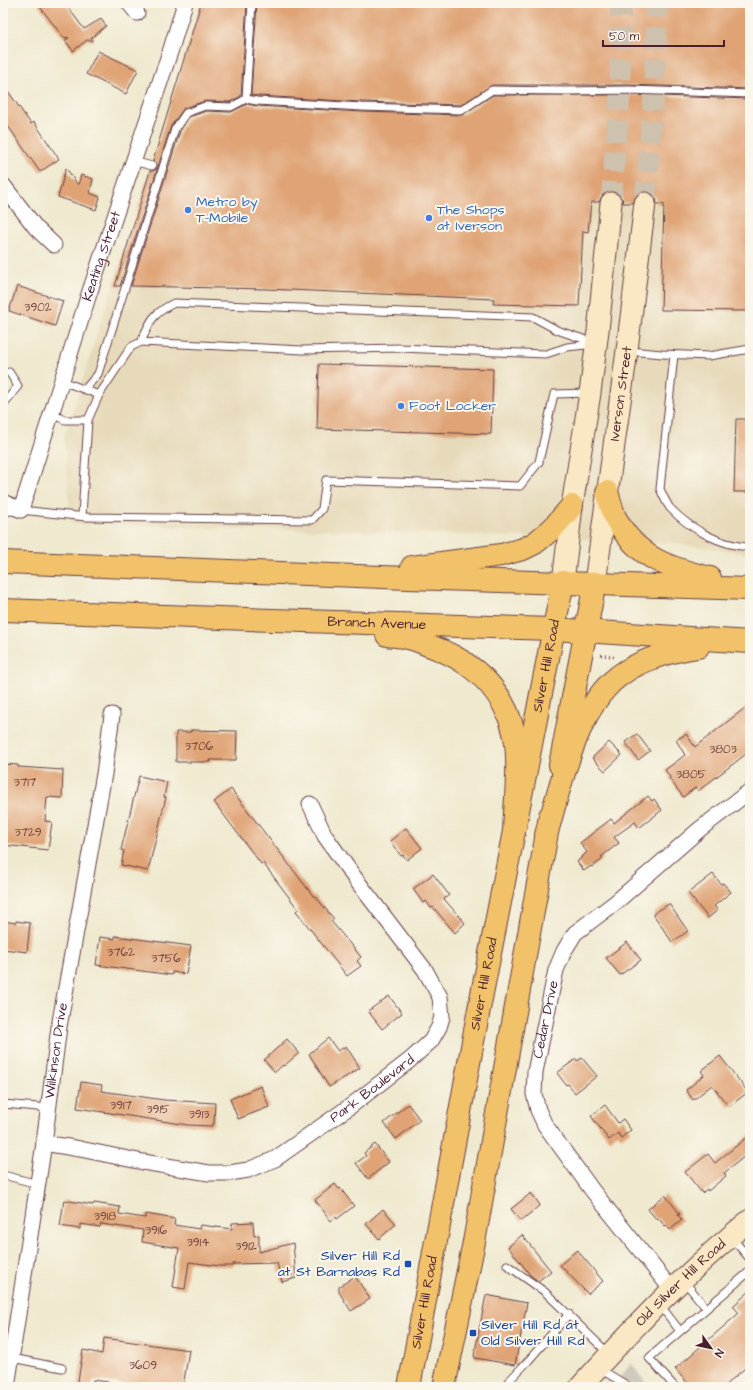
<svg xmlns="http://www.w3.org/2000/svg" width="753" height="1390" viewBox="0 0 753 1390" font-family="'Architects Daughter',sans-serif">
  <rect width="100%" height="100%" fill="#fbf7ec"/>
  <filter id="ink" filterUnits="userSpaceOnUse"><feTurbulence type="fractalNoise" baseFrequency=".025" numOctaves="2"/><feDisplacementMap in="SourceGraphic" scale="8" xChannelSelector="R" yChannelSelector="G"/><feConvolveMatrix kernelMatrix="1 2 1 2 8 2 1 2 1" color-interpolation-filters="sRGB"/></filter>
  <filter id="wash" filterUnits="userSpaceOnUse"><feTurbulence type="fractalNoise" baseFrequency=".012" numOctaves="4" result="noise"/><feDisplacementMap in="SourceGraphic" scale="16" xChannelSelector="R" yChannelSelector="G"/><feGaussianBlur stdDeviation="0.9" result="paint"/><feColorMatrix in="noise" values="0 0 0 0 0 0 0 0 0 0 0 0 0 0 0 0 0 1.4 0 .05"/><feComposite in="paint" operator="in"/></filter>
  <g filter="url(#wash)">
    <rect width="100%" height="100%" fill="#efe9cf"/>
    <path fill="#e7daba" d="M202,3H750V554L667,542L292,529L254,530L71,523L64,438Z"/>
    <path fill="#c8c4b8" d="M631,1363L649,1387H613Z"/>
    <g id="blocks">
      <path fill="#dfa374" d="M37,3H65L84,29L101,19L106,26L91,38L93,41L87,40L73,51L65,40L69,38L63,37Z
        M201,3H247L241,96L230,102L205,101L184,108L171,126L120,286H115L150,171H154L157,168V164L153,161Z
        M257,3H750V89L629,85H492L461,105L362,102L258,96L251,95Z
        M98,51L138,70L126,94L86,74Z
        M3,84L31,124L34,122L59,159L40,172L3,119Z
        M493,95H629L750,99V311L661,310L664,204H657L656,198L652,194L646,191L640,192L636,196L633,203H623L622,198L618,194L612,191L606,192L602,196L599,202H591L588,232L583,231L579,306L493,304L494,299L266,289L131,286L180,131L189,117L206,111L231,112L247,104L257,106L362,112L462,115Z
        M66,168L78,185L81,175L93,179L90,193L100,197L96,210L58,197Z
        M17,286L63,301L55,326L9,311Z
        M319,364L493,369L491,434L317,429Z
        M736,419H750V492H734Z
        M750,704V751L698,791L696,787L683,797L669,778L670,777L665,770L685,755L676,740L686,734L695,747Z
        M191,730L237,731L236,760H210L211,762H176V732H191Z
        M637,734L650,751L638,760L625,742Z
        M609,742L622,755L605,771L592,758Z
        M3,764L18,765V767L63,770L62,798L47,797L45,821L52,822L48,850L3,845Z
        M139,776L167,782L164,797H166L148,871L121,865L124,851L121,850Z
        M231,789L314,897L315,896L334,919L331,921L361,957L357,961L361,966L347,976L296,911L298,909L263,863L261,864L214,802Z
        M648,796L652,801L654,799L662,810L639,828L635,822L614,837L619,843L601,857L603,859L592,867L591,866L584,871L577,862L587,852L580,843L611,819L614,823Z
        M406,828L422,848L407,860L403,855L401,856L390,841Z
        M433,874L449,895L444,899L465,923L455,933L433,907L431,908L426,901L423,903L413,889Z
        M713,874L721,884L723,883L731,892L714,906L718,910L708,918L688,893Z
        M669,904L688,931L672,942L653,914Z
        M3,921L16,923V921L30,923L27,952L3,949Z
        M115,936L191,946L186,974L172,972V975L96,965L100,937L115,939Z
        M627,942L641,960L620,975L606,958Z
        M389,996L402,1013L382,1029L368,1011Z
        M328,1038L338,1051L346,1046L360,1068L329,1087L309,1054Z
        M287,1039L299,1053L284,1066L283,1065L275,1072L264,1060Z
        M720,1056L748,1092L729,1107L712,1085L693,1100L686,1090L704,1075L701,1071Z
        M582,1058L597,1076L575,1093L568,1084L566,1085L557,1073L576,1059L577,1061Z
        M81,1082L102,1085L101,1091L164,1100L215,1103L214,1124H212V1126L188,1125L77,1108Z
        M261,1086L269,1107L238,1119L230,1099Z
        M408,1104L420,1120L396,1139L384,1123Z
        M605,1105L618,1123L623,1119L631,1130L621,1138L618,1133L609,1140L591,1116Z
        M750,1135V1152L724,1173L726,1176L708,1191L707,1189L702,1193L685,1172L708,1154L715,1163Z
        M375,1144L389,1162L368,1179L356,1163L366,1156L364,1153Z
        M335,1184L339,1189L340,1188L354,1206L337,1219L336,1217L331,1221L315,1200Z
        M531,1193L540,1205L521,1221L511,1209Z
        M665,1195L680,1214L678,1215L682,1220L670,1230L666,1225L665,1226L658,1218L656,1219L648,1209Z
        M64,1200L93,1205L94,1203L120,1207L119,1214L145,1218L146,1214L175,1219L174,1225L199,1229L200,1225L232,1229V1223L253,1222L254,1236L259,1235V1252L293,1243L296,1278L282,1282L277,1263L233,1264V1266H220L189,1262L185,1289L173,1287L179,1248L142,1242L143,1230L101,1224L100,1227L80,1224V1229L60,1226Z
        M383,1209L396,1224L379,1239L366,1224Z
        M522,1235L551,1271L538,1281L531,1276L508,1247Z
        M577,1250L603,1281L588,1294L560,1265Z
        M355,1276L370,1299L351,1311L339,1292V1287Z
        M750,1291V1364L723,1387H691L675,1369L739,1313L733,1306Z
        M486,1295L527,1303L515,1365L475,1358V1357L474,1356Z
        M104,1338L189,1350L183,1387H144L93,1380L92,1387H77L83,1350L102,1354Z"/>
    </g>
  </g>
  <g filter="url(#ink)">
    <use href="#blocks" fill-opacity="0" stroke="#633d44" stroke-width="1"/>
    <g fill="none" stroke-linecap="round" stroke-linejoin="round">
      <path stroke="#cec1ae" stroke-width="21" stroke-dasharray="21 10" stroke-linecap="butt" d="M611,203L620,96L621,3
        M645,203L654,95L657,3"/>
      <defs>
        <path id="lane" d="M252,3L246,99L257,101L362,107L462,110L492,90L567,91L629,90L750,94
          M133,161L152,166
          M141,342C150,321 152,314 174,303L533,317L557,330L595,343
          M629,351L662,354L709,356L750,349
          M674,355L660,489C663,495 666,503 670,508C690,529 721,546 750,547
          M62,381L99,395
          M85,389L98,374L175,129L186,113L205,106L231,107L246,99
          M3,405L18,386L9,372
          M52,414L65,420H88
          M3,512L21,510L86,517L312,520L322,509L326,480L520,486L539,462L554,394L588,393
          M82,516L88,420L99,395L131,347L141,342L302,350L400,348L546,354L567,347L594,344
          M3,1104L49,1108
          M3,1175L38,1184
          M732,1238L750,1259
          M507,1265L545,1292L608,1353
          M684,1281L706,1308
          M660,1305L680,1331
          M12,1358L62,1368
          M605,1372L625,1384L628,1387
          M505,1387L508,1382L529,1360L569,1314
          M675,1387L649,1358L750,1271"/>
        <g id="street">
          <path d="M129,3L137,13"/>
          <path d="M3,185L36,228L54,245"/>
          <path id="s1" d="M3,502L21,510L89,294L171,49L185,3"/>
          <path id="s2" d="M44,1143L80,1149L143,1162L209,1173H230L248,1170L275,1159L352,1105L410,1060L431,1041L439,1027L442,1017L440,997L425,970L354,877L325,836L310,804"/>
          <path id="s3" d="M672,1290L592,1190L545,1125L538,1110L534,1094L535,1072L556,970L564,951L575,933L616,902L700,829L750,791"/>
          <path id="s4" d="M7,1387L44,1143L59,1027L104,774L112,715"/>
        </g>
        <g id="secondary">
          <path d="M563,582L572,506L590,393L598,331L611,203"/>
          <path id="s5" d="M595,583L626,358L645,203"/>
          <path id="s6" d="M580,1387C633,1328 688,1270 750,1220"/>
        </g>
        <g id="primary">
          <path d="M560,765L595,583"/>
          <path id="s7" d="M409,1387L479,1009L563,582"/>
          <path d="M444,1387L474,1242L550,816"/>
        </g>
        <g id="highway">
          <path d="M607,492C610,501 612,511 616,519C638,559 669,568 710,578"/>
          <path d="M3,562L408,578L750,589"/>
          <path d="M412,567L501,555L523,549L535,543L552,529L572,506"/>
          <path id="s8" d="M3,610L272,620L553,629L750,642"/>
          <path d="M387,635C394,636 401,636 408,638C415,639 421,642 428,645C473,661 505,689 515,737C520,765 515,803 514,832"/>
          <path d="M546,835C562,782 577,701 626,671C648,657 672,651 698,647"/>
        </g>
      </defs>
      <use href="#lane" stroke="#633d44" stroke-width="9"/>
      <use href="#street" stroke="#633d44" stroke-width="17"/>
      <use href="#secondary" stroke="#633d44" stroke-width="23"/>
      <use href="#primary" stroke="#633d44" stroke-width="24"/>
      <use href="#highway" stroke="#633d44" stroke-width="24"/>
      <path stroke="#633d44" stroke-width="2.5" stroke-dasharray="1 3" stroke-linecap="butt" d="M601,655L614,657"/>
      <use href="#lane" stroke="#fff" stroke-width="7"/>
      <use href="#street" stroke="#fff" stroke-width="15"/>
      <use href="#secondary" stroke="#fae7c3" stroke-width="21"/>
      <use href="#primary" stroke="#f2c26a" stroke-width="22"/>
      <use href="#highway" stroke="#f2c26a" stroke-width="22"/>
    </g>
  </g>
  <g fill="#3f7fe0" stroke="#fbf7ec" stroke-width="1.5">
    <circle cx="188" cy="210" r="4"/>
    <circle cx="429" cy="218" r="4"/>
    <circle cx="401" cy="406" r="4"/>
  </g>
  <g fill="#1a4fb4" stroke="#fbf7ec" stroke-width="1.5">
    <rect x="404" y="1260" width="8" height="8" rx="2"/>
    <rect x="469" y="1329" width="8" height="8" rx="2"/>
  </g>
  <g text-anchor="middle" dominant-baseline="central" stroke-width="4" stroke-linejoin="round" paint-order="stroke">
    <g font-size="12" fill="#6f403d">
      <text x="38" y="307">3902</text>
      <text x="199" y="746">3706</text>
      <text x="723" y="749">3803</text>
      <text x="691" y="774">3805</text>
      <text x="25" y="782">3717</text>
      <text x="28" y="832">3729</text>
      <text x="121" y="952">3762</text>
      <text x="166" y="958">3756</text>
      <text x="121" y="1105">3917</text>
      <text x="158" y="1109">3915</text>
      <text x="199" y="1114">3913</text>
      <text x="105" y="1216">3918</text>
      <text x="156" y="1230">3916</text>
      <text x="198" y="1242">3914</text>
      <text x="246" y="1246">3912</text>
      <text x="143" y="1365">3609</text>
    </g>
    <g font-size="14" fill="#366cbe" stroke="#fbf7ec" text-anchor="start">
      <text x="196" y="202">Metro by<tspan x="196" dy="16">T-Mobile</tspan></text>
      <text x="437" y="210">The Shops<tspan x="437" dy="16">at Iverson</tspan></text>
      <text x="409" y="406">Foot Locker</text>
    </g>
    <g font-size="14" fill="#4a1f2b" stroke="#fbf7ec">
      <text stroke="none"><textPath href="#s1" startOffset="286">Keating Street</textPath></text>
      <text stroke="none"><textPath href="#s5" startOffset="191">Iverson Street</textPath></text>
      <text stroke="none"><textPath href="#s8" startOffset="374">Branch Avenue</textPath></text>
      <text stroke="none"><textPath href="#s7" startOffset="734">Silver Hill Road</textPath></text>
      <text stroke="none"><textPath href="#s7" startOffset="410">Silver Hill Road</textPath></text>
      <text stroke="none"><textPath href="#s3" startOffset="317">Cedar Drive</textPath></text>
      <text stroke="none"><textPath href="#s4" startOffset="340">Wilkinson Drive</textPath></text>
      <text stroke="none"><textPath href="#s2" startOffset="356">Park Boulevard</textPath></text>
      <text stroke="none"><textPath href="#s6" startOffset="145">Old Silver Hill Road</textPath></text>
      <text stroke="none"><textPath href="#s7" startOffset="86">Silver Hill Road</textPath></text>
    </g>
    <g font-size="14" fill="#164399" stroke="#fbf7ec" text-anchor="end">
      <text x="400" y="1256">Silver Hill Rd<tspan x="400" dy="16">at St Barnabas Rd</tspan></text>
      <text x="481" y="1325" text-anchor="start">Silver Hill Rd at<tspan x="481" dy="16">Old Silver Hill Rd</tspan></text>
    </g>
  </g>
  <rect width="753" height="1390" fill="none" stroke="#fbf7ec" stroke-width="16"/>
  <g transform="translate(711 1348) rotate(123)" stroke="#fbf7ec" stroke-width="3" paint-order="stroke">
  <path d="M0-3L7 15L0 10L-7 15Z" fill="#4a1f2b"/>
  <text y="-6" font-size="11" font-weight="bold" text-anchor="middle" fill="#4a1f2b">N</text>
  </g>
  <path d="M603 40v6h121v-6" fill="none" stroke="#4a1f2b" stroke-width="2"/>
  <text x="609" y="40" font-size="12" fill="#4a1f2b" stroke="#fbf7ec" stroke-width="3" paint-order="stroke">50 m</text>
</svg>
